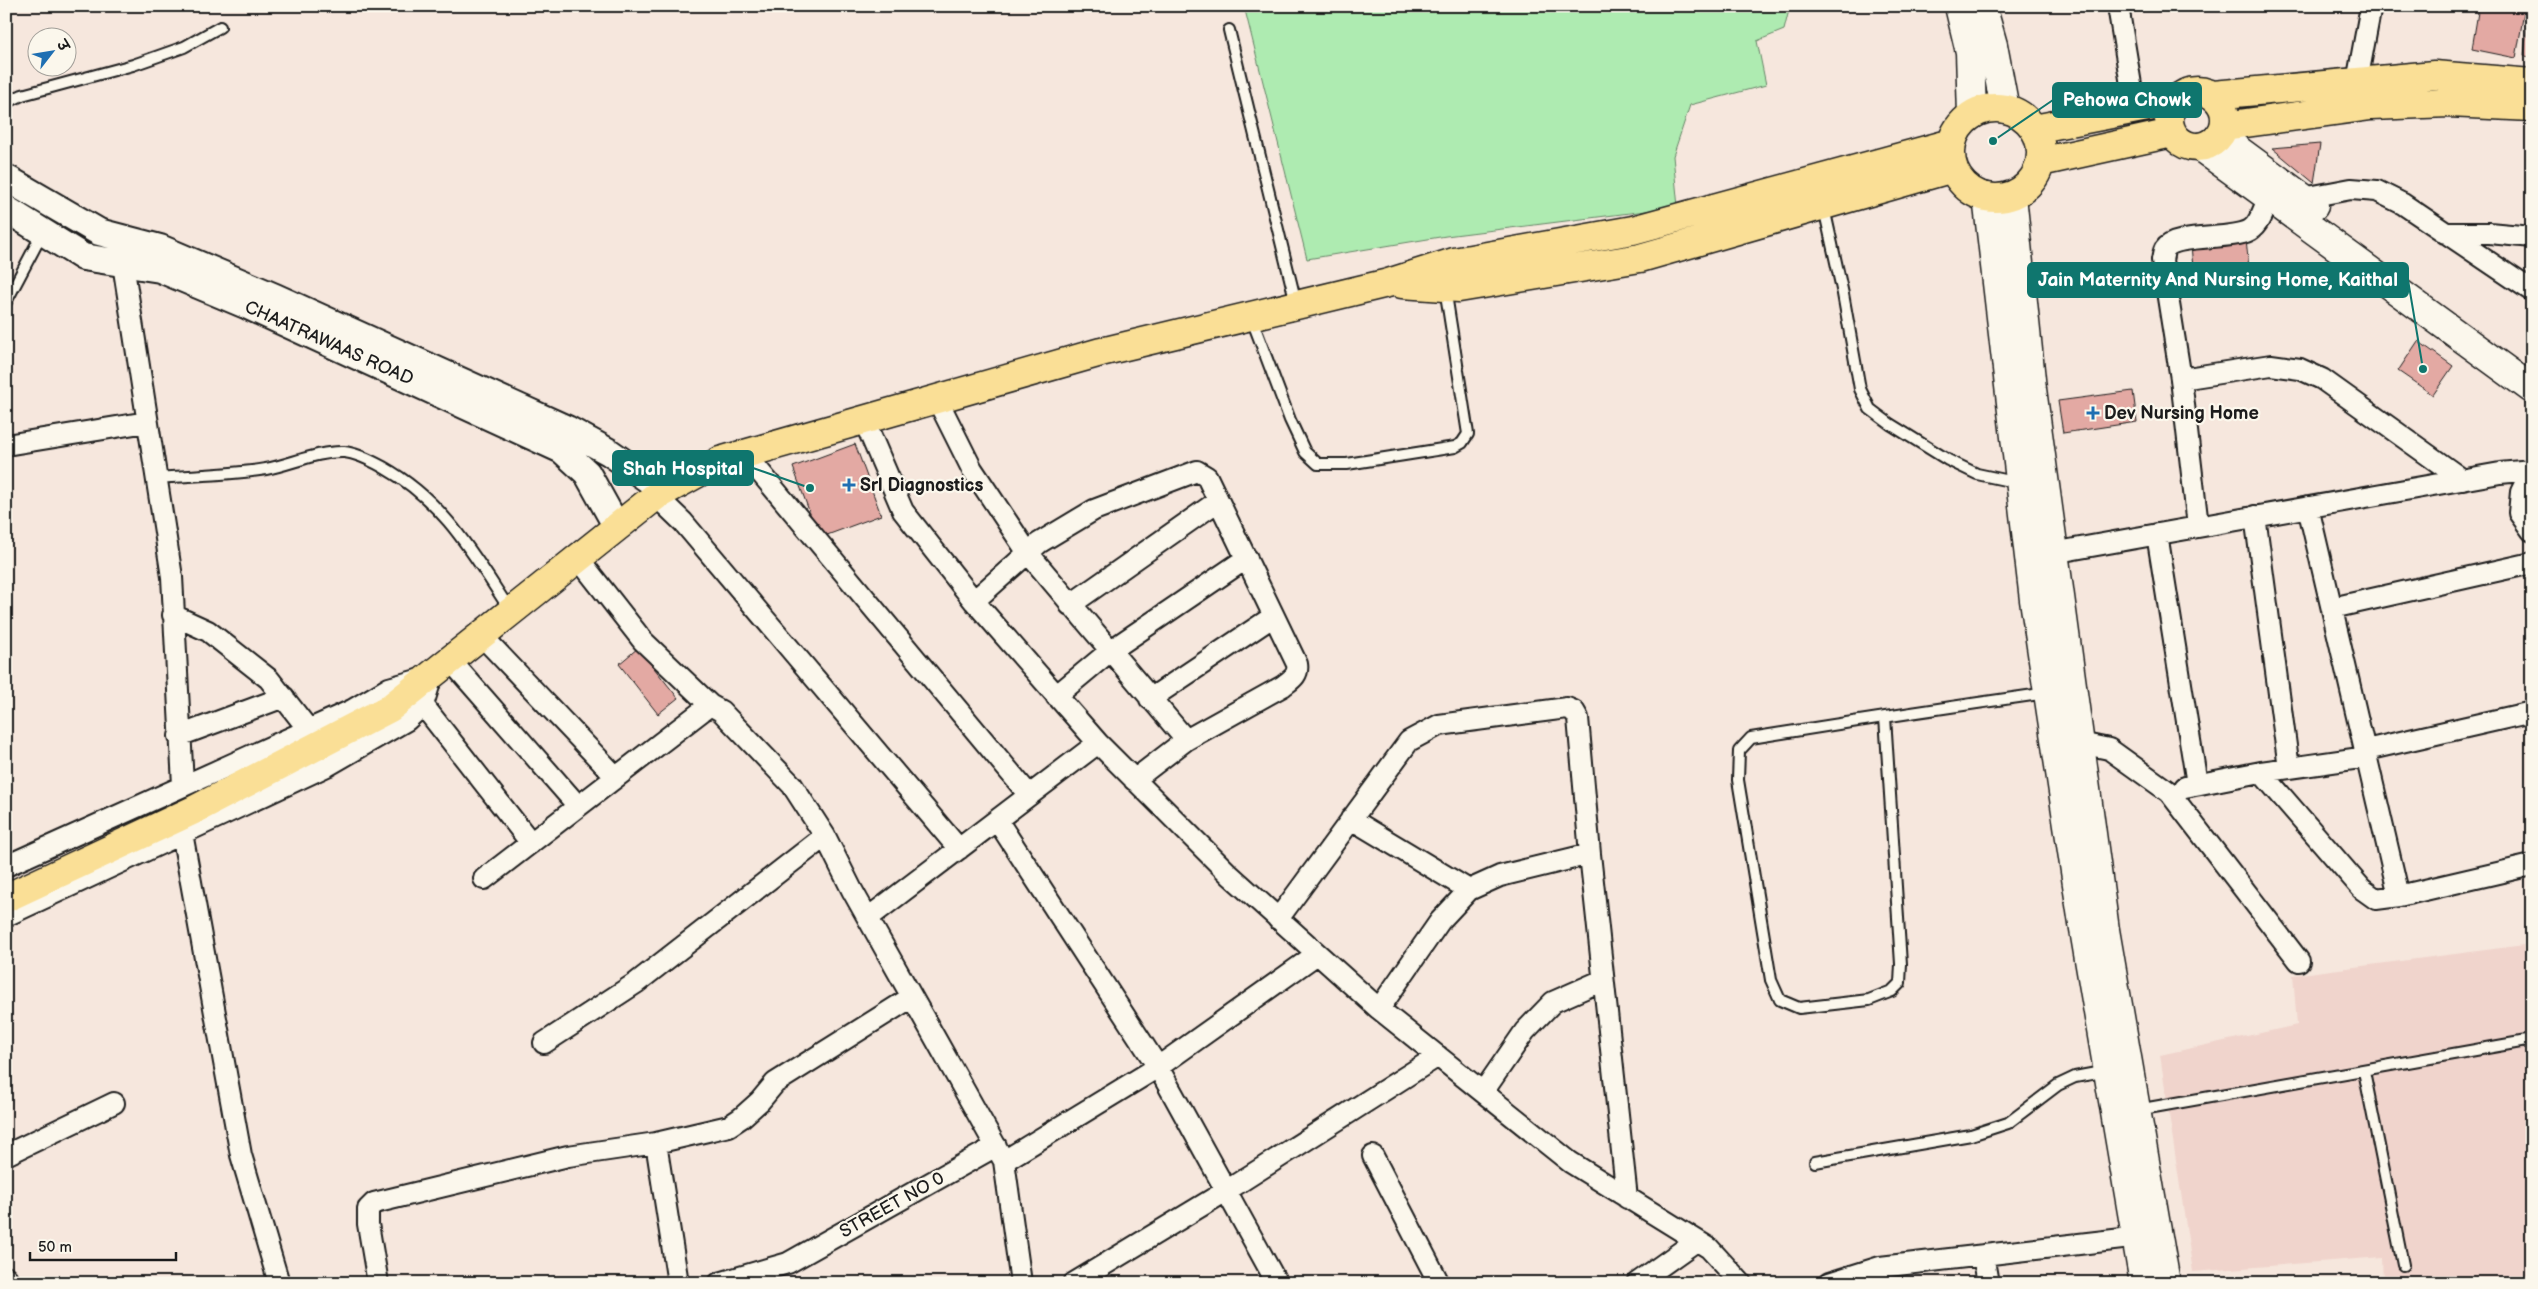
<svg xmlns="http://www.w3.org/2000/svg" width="2538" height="1289" viewBox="0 0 2538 1289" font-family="'Balsamiq Sans','Playpen Sans Deva',sans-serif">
  <rect width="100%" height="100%" fill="#f6e7dd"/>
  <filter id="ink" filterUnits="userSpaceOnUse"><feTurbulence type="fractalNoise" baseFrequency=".02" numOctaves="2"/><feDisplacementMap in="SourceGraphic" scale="10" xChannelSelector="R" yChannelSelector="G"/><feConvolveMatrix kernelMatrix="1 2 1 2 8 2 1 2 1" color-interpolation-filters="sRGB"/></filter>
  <g filter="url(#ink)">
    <path fill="#f0d4cc" d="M2532,944V1277L2498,1283H2383L2382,1257L2193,1272L2160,1055L2297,1025L2293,975Z"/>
    <path fill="#aeebb1" stroke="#658466" d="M1244,6H1790L1784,30L1757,41L1766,85L1690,105L1673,156L1678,207L1446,236L1307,259Z"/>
    <path fill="#e3a9a3" stroke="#1c1c1c" d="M2479,6H2525L2516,58L2472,49Z
      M2529,6H2532V57L2524,56Z
      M2320,144L2314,183L2272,148Z
      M2246,239L2251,288L2195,293L2191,244Z
      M2418,341L2453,366L2433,395L2398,371Z
      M2133,391L2137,422L2063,433L2058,401Z
      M855,444L881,515L819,538L793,467Z
      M638,648L678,698L658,714L619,664Z"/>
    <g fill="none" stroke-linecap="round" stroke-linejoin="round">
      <defs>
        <path id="service" d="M1229,30L1296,303
          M6,103L22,95L133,65L184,47L220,27
          M1824,208L1843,294L1860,389L1870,409L1890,424L1948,460L1977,474L2019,483
          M6,302L43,232
          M1251,317L1290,420L1305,452L1318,464H1347L1455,447L1462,443L1468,434L1445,288
          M156,478C192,475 231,475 266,469C292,464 318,451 344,452C357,453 372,461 383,467C444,501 473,554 510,610
          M1885,717L1901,964L1900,983L1892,991L1869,1000L1799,1008L1780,1000L1771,980L1738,780L1739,751L1751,738C1850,722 1948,707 2047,693
          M2364,1071L2403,1265
          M2137,1110L2532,1040
          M1815,1162L1971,1135L2008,1123L2058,1085L2075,1077L2107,1071"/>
        <path id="minor" d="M2118,6L2135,109
          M2357,82L2371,6
          M2303,198L2351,189L2377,191L2403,204L2532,291
          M2445,233H2489L2532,237
          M121,251L172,577L183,785
          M2181,379L2162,260C2163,257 2163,252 2165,249C2175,233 2231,241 2250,230C2260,224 2264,207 2269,197
          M937,399L972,469L1028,553L1186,740
          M864,420L903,511L974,601L1098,743L1230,875L1379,1009L1570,1162L1709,1248L1741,1283
          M6,445L147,422
          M745,454L1029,795
          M2532,470L2521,492L2519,513L2532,531
          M656,496L683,522L959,849
          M2308,507L2399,896
          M2255,516L2289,768
          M2198,526L2181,379L2271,365L2300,369L2322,379L2463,480
          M2157,534L2197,784
          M2041,555L2500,473L2532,470
          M578,558L643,641L710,705L721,711L792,785L825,836L852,890L1004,1161L1021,1283
          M974,601L1039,543L1094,510L1197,471L1207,477L1297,664C1299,675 1292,679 1283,686L1186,740L1134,780
          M1070,605L1218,501
          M2332,608L2532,563
          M173,615L208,631L269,679L308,729
          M482,636L616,777
          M451,661L578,806
          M1056,696L1110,651L1247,558
          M1150,699L1274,616
          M423,705L531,843
          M179,736L284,697
          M2080,743L2109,749L2169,792L2299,961
          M2366,750L2532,712
          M2261,772L2362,889L2376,899L2399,896L2532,865
          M2185,787L2261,772L2367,757
          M1351,819L1469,890
          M997,820L1158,1067L1277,1283
          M182,833L241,1155L279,1283
          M6,866L352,710L389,688L421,679
          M484,879L710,705
          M6,916L327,766L407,720L423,705L432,676
          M868,918L1098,743
          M1278,919L1409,741L1439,725L1567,708L1574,711L1578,718L1590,854L1627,1198
          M1379,1009L1440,921L1469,890L1500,876L1590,854
          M544,1043L636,983L825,836
          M1483,1092L1525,1031L1553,1002L1603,980
          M656,1143L678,1283
          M6,1155L114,1103
          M1373,1156L1439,1283
          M1004,1161L1158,1067L1317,954
          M1983,1255L1988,1283
          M6,1277L10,1283
          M378,1283L368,1224V1209L374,1203L568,1156L656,1143L729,1126L741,1118L760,1101L775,1083L912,997
          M719,1283L788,1263L996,1146
          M1074,1283L1226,1191L1438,1056
          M1637,1283L1696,1241
          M1829,1283L1880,1267L2148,1236"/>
        <path id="tertiary" d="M6,178L99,232L160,248L275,297L567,429L609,452L665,491
          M6,209L83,257L160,269L248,306L562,450L587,473L617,527"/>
        <path id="secondary" d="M1959,6L1970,52L1972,115
          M1982,6L1993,45L2005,109
          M2219,136L2314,206
          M2200,147L2532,389
          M2012,196L2032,389L2105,930L2166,1283
          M1987,197L2034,600L2083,924L2144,1283"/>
        <path id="primary" d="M2169 119a28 28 0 1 1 56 0a28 28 0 1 1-56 0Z
          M2213,95L2434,75L2532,83
          M1951 153a45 45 0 1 1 90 0a45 45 0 1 1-90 0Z
          M2224,126L2371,106L2449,103L2532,107
          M2034,129L2173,102
          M2040,162L2172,133
          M1402,284L1459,288L1640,258L1953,168
          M6,898L194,810L390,708L656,496L720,461L1101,352L1388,283L1454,262L1633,230L1952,143"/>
      </defs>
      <use href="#service" stroke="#1c1c1c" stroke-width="14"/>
      <use href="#minor" stroke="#1c1c1c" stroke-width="24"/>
      <use href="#tertiary" stroke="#1c1c1c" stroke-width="30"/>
      <use href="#secondary" stroke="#1c1c1c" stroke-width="31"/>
      <use href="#primary" stroke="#1c1c1c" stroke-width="31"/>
      <use href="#service" stroke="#fbf7ec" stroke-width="10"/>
      <use href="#minor" stroke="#fbf7ec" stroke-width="20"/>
      <use href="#tertiary" stroke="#fbf7ec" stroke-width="26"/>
      <use href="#secondary" stroke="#fbf7ec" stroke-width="28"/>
      <use href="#primary" stroke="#fadf96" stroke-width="28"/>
    </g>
  </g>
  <g fill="#1f6fb2" stroke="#fbf7ec" stroke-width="2">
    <path d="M2090.5 405.5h5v5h5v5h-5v5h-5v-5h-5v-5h5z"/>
    <path d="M846.5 477.5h5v5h5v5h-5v5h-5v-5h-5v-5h5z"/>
  </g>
  <g text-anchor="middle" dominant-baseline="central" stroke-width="4.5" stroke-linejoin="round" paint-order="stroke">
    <g font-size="18" fill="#1c1c1c" stroke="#fbf7ec">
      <text transform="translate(329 343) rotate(24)">CHAATRAWAAS ROAD</text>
      <text transform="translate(892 1205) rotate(-29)">STREET NO 0</text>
    </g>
    <g font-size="18" font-weight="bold" fill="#1c1c1c" stroke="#fbf7ec" text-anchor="start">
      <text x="2104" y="413">Dev Nursing Home</text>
      <text x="860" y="485">Srl Diagnostics</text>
    </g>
  </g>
  <path fill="none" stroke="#0f766e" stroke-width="2" d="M1993 141L2053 100M2423 369L2408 280M810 488L753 468"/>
  <g fill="#0f766e" stroke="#fbf7ec" stroke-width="2">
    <circle cx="1993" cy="141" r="5"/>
    <circle cx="2423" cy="369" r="5"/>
    <circle cx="810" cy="488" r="5"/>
  </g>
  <g fill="#0f766e" stroke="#0f766e" stroke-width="2">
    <rect x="2053" y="83" width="148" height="34" rx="5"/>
    <rect x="2028" y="263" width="380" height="34" rx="5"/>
    <rect x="613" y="451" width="140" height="34" rx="5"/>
  </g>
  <g font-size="19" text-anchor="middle" font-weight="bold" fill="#fff">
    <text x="2127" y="106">Pehowa Chowk</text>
    <text x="2218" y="286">Jain Maternity And Nursing Home, Kaithal</text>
    <text x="683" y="475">Shah Hospital</text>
  </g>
  <rect width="2538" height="1289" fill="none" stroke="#fbf7ec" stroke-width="25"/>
  <rect x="12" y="12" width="2513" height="1264" fill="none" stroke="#1c1c1c" stroke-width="2" filter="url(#ink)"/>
  <g transform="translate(52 52) rotate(59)"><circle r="24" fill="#fbf7ec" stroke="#a29f99"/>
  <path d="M0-4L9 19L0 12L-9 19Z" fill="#1f6fb2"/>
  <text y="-8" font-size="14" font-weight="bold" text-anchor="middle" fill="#1c1c1c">उ</text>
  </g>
  <path d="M30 1252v8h146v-8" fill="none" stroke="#1c1c1c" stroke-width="2.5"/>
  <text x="38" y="1252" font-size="15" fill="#1c1c1c" stroke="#fbf7ec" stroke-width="4" paint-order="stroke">50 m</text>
</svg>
